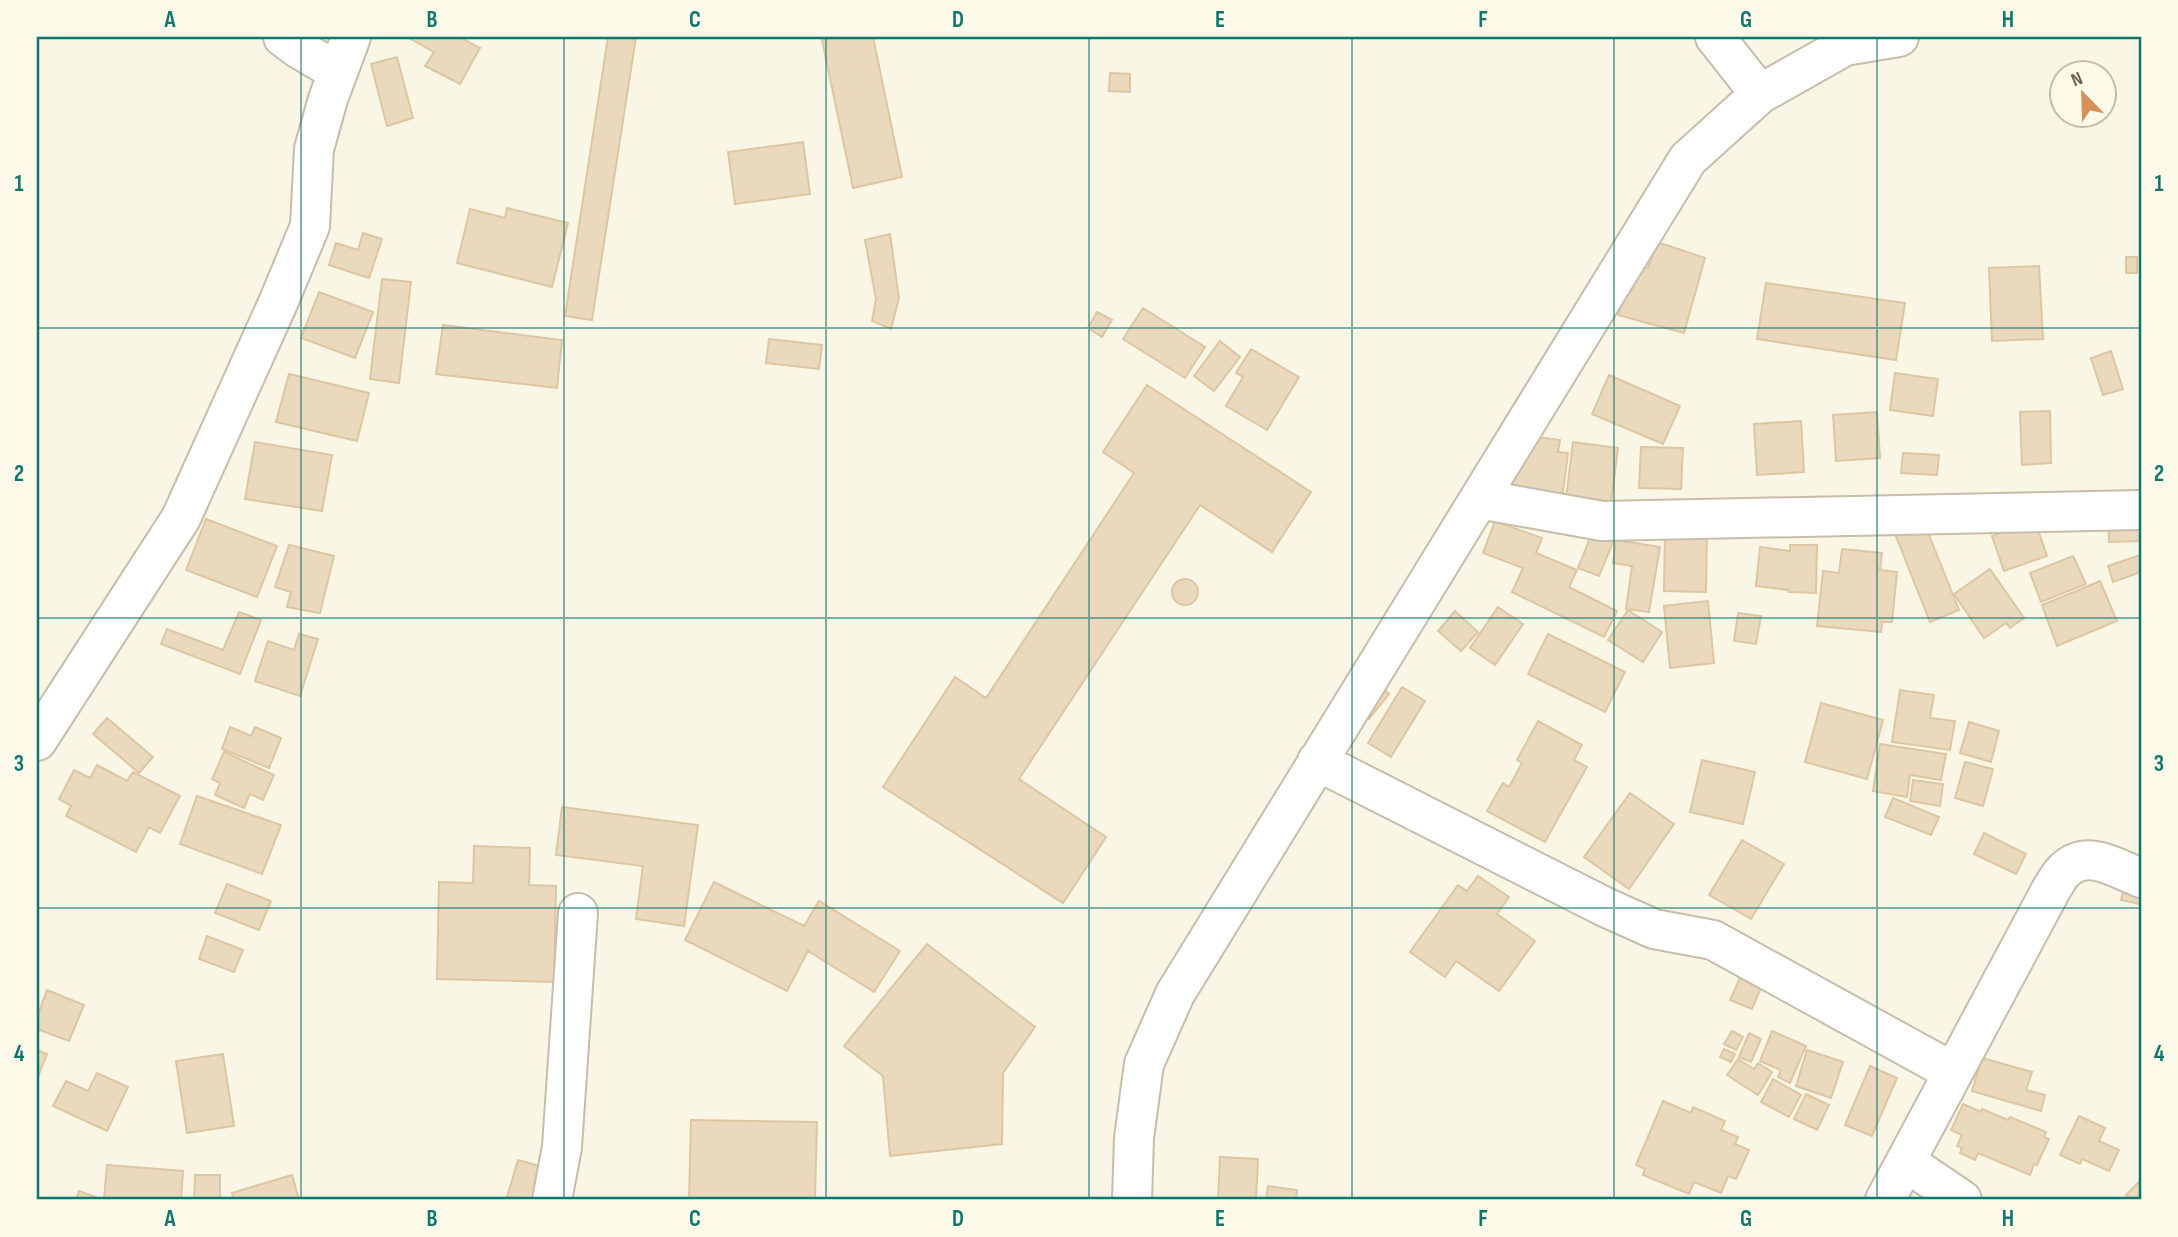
<svg xmlns="http://www.w3.org/2000/svg" width="2178" height="1237" viewBox="0 0 2178 1237" font-family="'Sofia Sans Condensed',sans-serif">
  <rect width="100%" height="100%" fill="#faf6e5"/>
  <path fill="#ead9bd" stroke="#ddc6a1" stroke-width="2" d="M407,37H459L480,48L460,84L425,66L434,52Z
    M608,37H636L592,320L565,316Z
    M840,37H873L902,177L853,188L822,40Z
    M397,57L413,118L387,126L371,64Z
    M1110,73L1130,74V92L1109,91Z
    M803,142L810,194L735,204L728,152Z
    M507,208L568,223L552,287L457,263L470,209L505,218Z
    M363,233L382,239L369,278L329,265L336,243L358,250Z
    M890,234L899,298L891,329L872,321L876,299L865,240Z
    M1657,242L1705,258L1684,333L1618,315L1632,264L1648,268Z
    M2126,257H2137V273H2126Z
    M2039,266L2043,339L1992,341L1989,268Z
    M382,279L411,282L399,383L370,379Z
    M1766,283L1905,303L1896,360L1757,339Z
    M319,292L373,312L355,358L301,338Z
    M1143,308L1205,347L1185,378L1123,339Z
    M1097,312L1112,320L1102,337L1088,328Z
    M443,325L562,340L557,388L436,374Z
    M769,339L822,345L819,369L766,363Z
    M1220,341L1240,357L1214,391L1194,376Z
    M1251,349L1299,377L1267,430L1226,406L1243,377L1236,373Z
    M2111,351L2123,389L2103,395L2091,358Z
    M1895,373L1938,379L1933,416L1890,410Z
    M289,374L369,393L357,441L276,422Z
    M1609,375L1680,406L1663,444L1592,414Z
    M1147,385L1311,492L1272,552L1200,505L1019,779L1106,837L1063,903L883,787L955,677L986,698L1134,473L1103,452Z
    M2050,411L2051,463L2022,465L2020,412Z
    M1877,412L1880,458L1836,461L1833,415Z
    M1801,421L1804,472L1757,475L1754,424Z
    M1530,436L1560,440L1558,452L1568,453L1562,500L1510,498L1518,447Z
    M255,442L332,455L322,511L245,499Z
    M1573,442L1618,448L1611,503L1566,498Z
    M1641,447L1683,448L1681,489L1639,488Z
    M1903,453L1939,455L1937,475L1901,473Z
    M2108,513H2141V541L2109,542Z
    M206,519L277,546L257,597L186,570Z
    M1923,520L1959,610L1930,622L1894,531Z
    M1495,521L1542,538L1536,553L1577,570L1569,587L1617,611L1604,637L1512,592L1523,568L1483,553Z
    M2035,521L2047,556L2004,571L1992,536Z
    M1665,528H1707L1706,592L1664,591Z
    M1592,533L1613,542L1599,576L1578,568Z
    M1616,540L1660,547L1649,612L1626,609L1632,566L1613,563Z
    M289,545L334,556L320,613L287,607L291,592L275,587Z
    M1790,545H1817L1816,593L1789,592L1788,590L1756,586L1760,547L1790,551Z
    M1842,549L1882,553L1880,570L1897,572L1892,622H1882L1881,632L1817,626L1823,571L1839,573Z
    M2141,555V572L2113,582L2108,566Z
    M2073,556L2086,584L2041,602L2030,573Z
    M1990,569L2024,618L2010,628L2006,623L1984,638L1954,594Z
    M1172 592a13 13 0 1 1 26 0a13 13 0 1 1-26 0Z
    M2100,581L2117,621L2057,646L2042,605Z
    M1708,601L1714,663L1670,668L1664,606Z
    M1498,607L1523,624L1495,665L1470,648Z
    M1628,610L1662,632L1643,662L1608,640Z
    M1455,611L1478,632L1461,651L1438,631Z
    M239,612L261,620L240,674L161,644L167,629L223,650Z
    M1738,613L1761,616L1756,644L1734,641Z
    M299,634L318,639L300,696L255,681L268,641L294,650Z
    M1548,634L1625,672L1605,712L1528,674Z
    M1379,685L1389,694L1369,719L1358,710Z
    M1402,687L1425,701L1391,757L1368,743Z
    M1900,690L1934,695L1930,718L1955,721L1950,750L1892,742Z
    M1821,703L1883,720L1867,779L1805,762Z
    M107,718L153,757L139,773L93,734Z
    M1538,721L1582,745L1574,760L1587,767L1545,842L1487,811L1503,783L1509,787L1522,763L1517,760Z
    M1969,722L1999,731L1991,762L1960,753Z
    M230,727L251,736L255,727L281,738L269,768L222,749Z
    M1880,744L1946,754L1941,780L1910,775L1907,797L1873,791Z
    M224,752L274,775L263,800L250,794L244,808L215,795L220,783L212,779Z
    M1702,760L1755,772L1743,824L1690,812Z
    M1965,762L1993,769L1983,806L1955,798Z
    M97,765L127,781L133,772L180,796L160,833L149,827L136,852L66,816L71,806L59,799L74,770L90,778Z
    M1913,780L1943,784L1940,806L1910,801Z
    M1630,793L1674,824L1629,889L1584,857Z
    M197,796L281,825L262,874L180,844Z
    M1893,798L1939,817L1931,835L1885,817Z
    M562,807L698,825L684,926L636,919L643,866L556,855Z
    M1984,833L2026,854L2016,874L1974,854Z
    M1742,840L1784,864L1751,919L1709,895Z
    M474,846L530,848L529,885L556,886L554,982L437,979L439,882L473,883Z
    M1478,876L1509,897L1497,914L1535,941L1499,991L1456,961L1445,977L1410,952L1458,885L1467,891Z
    M2126,879L2141,897L2140,904L2121,900Z
    M714,882L804,926L819,901L900,951L874,992L808,951L787,991L685,940Z
    M227,884L271,901L259,930L215,913Z
    M207,936L243,950L234,972L199,959Z
    M927,944L1035,1027L1003,1073L1002,1144L890,1156L883,1076L844,1046Z
    M1744,969L1765,978L1752,1009L1730,1000Z
    M47,990L84,1005L69,1041L37,1029V1017Z
    M1732,1031L1743,1037L1736,1050L1724,1044Z
    M1772,1031L1806,1046L1790,1083L1778,1077L1781,1070L1760,1061Z
    M1749,1033L1761,1039L1751,1062L1739,1057Z
    M1724,1049L1735,1054L1731,1062L1720,1057Z
    M37,1050L47,1054L37,1079Z
    M1807,1050L1843,1062L1831,1098L1796,1086Z
    M223,1054L234,1126L187,1133L176,1061Z
    M1982,1058L2032,1072L2026,1090L2045,1095L2041,1111L1972,1091Z
    M1738,1059L1754,1069L1758,1063L1772,1072L1758,1095L1727,1075Z
    M1870,1066L1897,1078L1872,1136L1845,1125Z
    M97,1073L128,1087L107,1131L53,1106L66,1081L88,1091Z
    M1773,1079L1801,1095L1789,1117L1761,1102Z
    M1806,1094L1829,1105L1817,1130L1794,1119Z
    M1663,1101L1691,1113L1693,1107L1725,1121L1721,1130L1738,1137L1735,1144L1749,1150L1736,1179L1728,1176L1721,1193L1694,1182L1689,1194L1643,1175L1645,1169L1636,1165Z
    M1963,1104L1981,1112L1982,1109L2008,1120L2010,1117L2046,1132L2044,1137L2049,1139L2037,1165L2034,1164L2030,1175L1978,1153L1975,1160L1960,1153L1962,1148L1957,1146L1962,1135L1951,1130Z
    M2079,1116L2105,1128L2099,1141L2119,1150L2109,1171L2082,1159L2080,1164L2060,1155Z
    M691,1120L817,1122L815,1200H689Z
    M1220,1157L1258,1159L1256,1200H1218Z
    M518,1160L543,1167L534,1200L507,1197Z
    M107,1165L183,1171L181,1200H104Z
    M195,1175H220V1200H194Z
    M292,1175L299,1200H234L232,1193Z
    M2141,1180V1200H2131L2126,1195Z
    M1268,1186L1297,1190L1296,1200H1266Z
    M79,1191L100,1199L99,1200H76Z"/>
  <g fill="none" stroke-linecap="round" stroke-linejoin="round">
    <defs>
      <path id="minor" d="M283,37L299,49L338,72
        M1715,37L1760,94
        M1845,46L1899,37
        M1479,499L1602,521L2141,510
        M37,741L181,518L278,303L310,226L314,149L328,99L351,37
        M1317,761L1605,907L1654,929L1713,940L1953,1072
        M1906,1162L1962,1200
        M552,1200L562,1147L578,913
        M1132,1200L1134,1138L1144,1064L1175,994L1688,159L1760,94L1845,46L1857,37
        M1885,1200L2052,888C2056,882 2060,874 2065,870C2088,848 2117,869 2141,878"/>
    </defs>
    <use href="#minor" stroke="#c7bdaa" stroke-width="42"/>
    <use href="#minor" stroke="#fff" stroke-width="38"/>
  </g>
  <path fill="none" stroke="#0f766e" stroke-width="2" stroke-opacity="0.55" d="M301,37V1200M564,37V1200M826,37V1200M1089,37V1200M1352,37V1200M1614,37V1200M1877,37V1200M37,328H2141M37,618H2141M37,908H2141"/>
  <rect width="2178" height="1237" fill="none" stroke="#fdfaea" stroke-width="77"/>
  <g transform="translate(2083 94) rotate(337)"><circle r="33" fill="#fdfaea" stroke="#c5bdab" stroke-width="2"/>
  <path d="M0-5L12 26L0 18L-12 26Z" fill="#d79056"/>
  <text y="-10" font-size="19" font-weight="bold" text-anchor="middle" fill="#70614d">N</text>
  </g>
  <rect x="38" y="38" width="2102" height="1160" fill="none" stroke="#0f766e" stroke-width="2.5"/>
  <g font-size="23" text-anchor="middle" font-weight="bold" fill="#0f766e">
    <text x="170" y="27">A</text>
    <text x="432" y="27">B</text>
    <text x="695" y="27">C</text>
    <text x="958" y="27">D</text>
    <text x="1220" y="27">E</text>
    <text x="1483" y="27">F</text>
    <text x="1746" y="27">G</text>
    <text x="2008" y="27">H</text>
    <text x="19" y="191">1</text>
    <text x="2159" y="191">1</text>
    <text x="19" y="481">2</text>
    <text x="2159" y="481">2</text>
    <text x="19" y="771">3</text>
    <text x="2159" y="771">3</text>
    <text x="19" y="1061">4</text>
    <text x="2159" y="1061">4</text>
    <text x="170" y="1226">A</text>
    <text x="432" y="1226">B</text>
    <text x="695" y="1226">C</text>
    <text x="958" y="1226">D</text>
    <text x="1220" y="1226">E</text>
    <text x="1483" y="1226">F</text>
    <text x="1746" y="1226">G</text>
    <text x="2008" y="1226">H</text>
  </g>
</svg>
